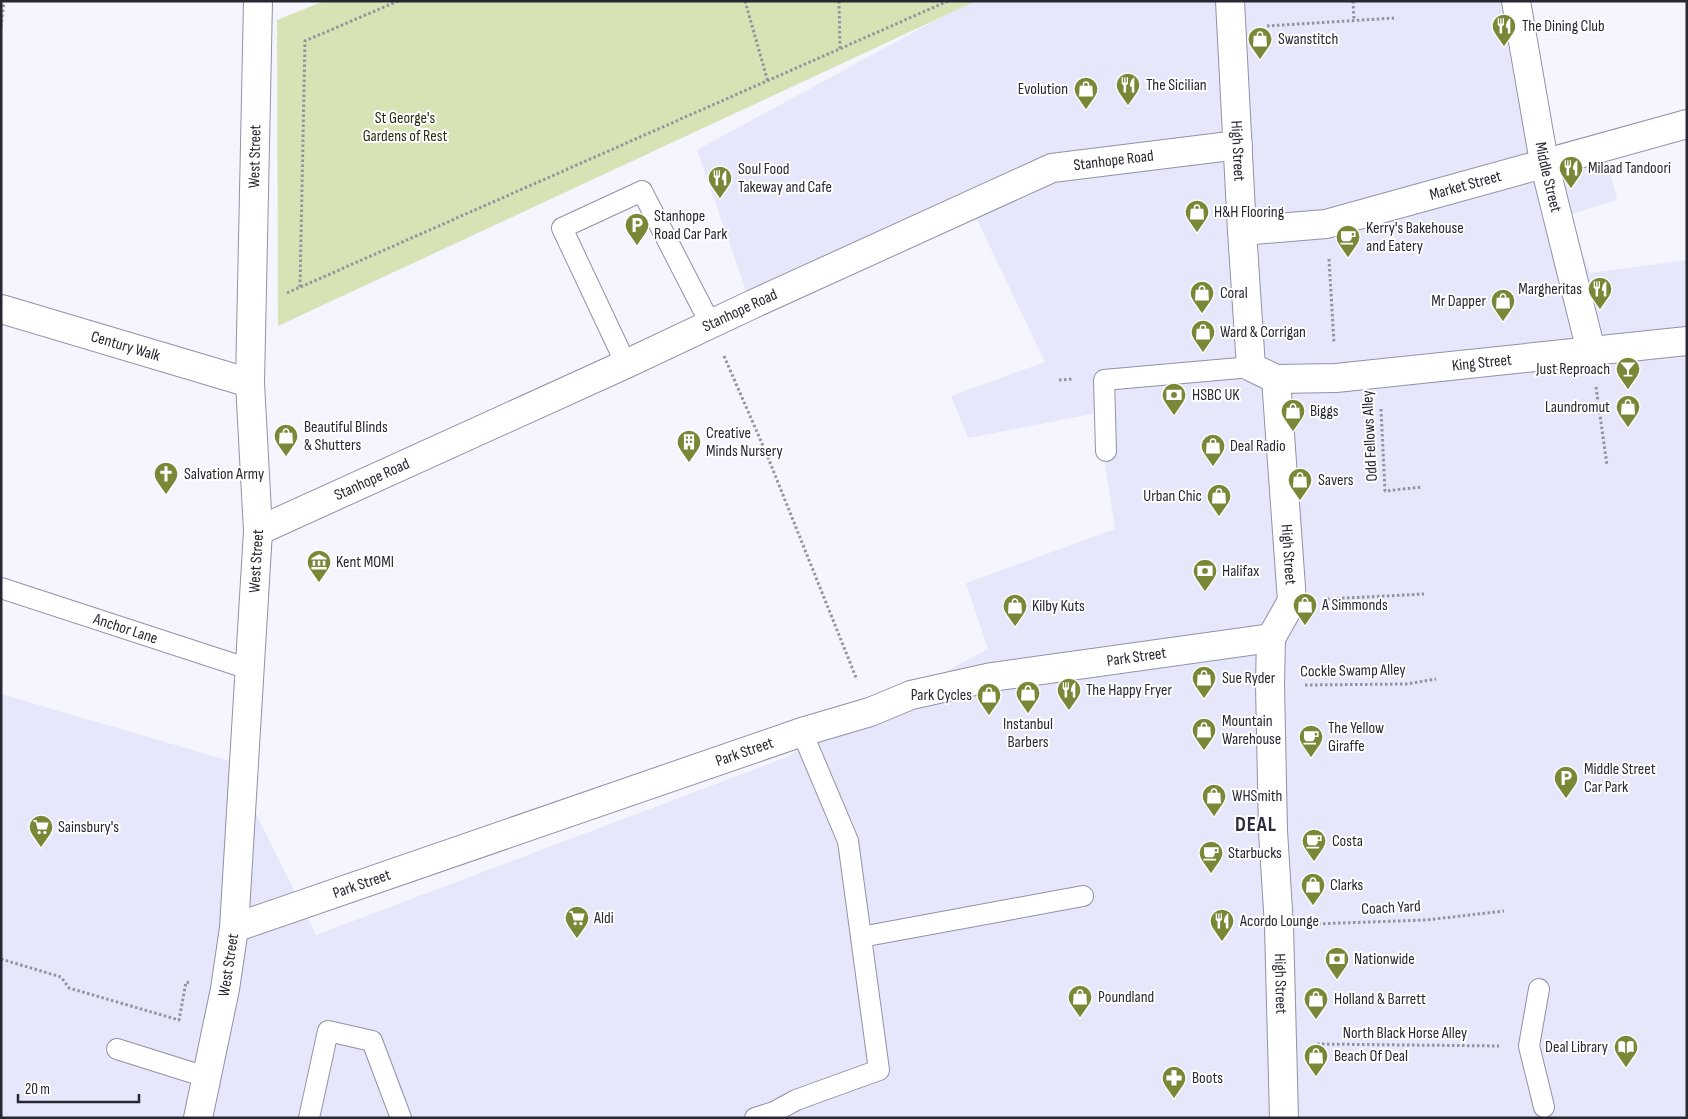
<svg xmlns="http://www.w3.org/2000/svg" width="1688" height="1119" viewBox="0 0 1688 1119" font-family="'Sofia Sans Condensed',sans-serif">
  <rect width="100%" height="100%" fill="#f4f5ff"/>
  <path fill="#e6e7fa" d="M976,1H1516L1544,162L1604,146L1617,200L1568,215L1590,273L1687,260V1118H1V694L230,761L316,935L787,757L988,649L966,583L1115,529L1097,413L968,438L951,396L1045,362L972,209L751,305L697,150L938,19Z"/>
  <path fill="#d8e3b5" d="M324,1H976L278,326L277,20Z"/>
  <g fill="none" stroke-linecap="round" stroke-linejoin="round">
    <defs>
      <g id="lane">
        <path d="M626,364L562,228L642,191L711,325"/>
        <path d="M1106,451L1104,380L1251,367"/>
        <path id="s1" d="M1,588L249,669"/>
        <path d="M861,937L1083,896"/>
        <path d="M1539,989L1529,1046L1544,1107"/>
        <path d="M117,1049L206,1077"/>
        <path d="M309,1118L328,1031L372,1041L401,1118"/>
        <path d="M755,1118L774,1112L796,1100L879,1070L848,841L802,732"/>
      </g>
      <g id="street">
        <path id="s2" d="M1230,1L1242,231L1251,367L1276,379L1336,378L1687,341"/>
        <path id="s3" d="M1516,1L1544,162L1591,351"/>
        <path id="s4" d="M1242,231L1326,224L1687,124"/>
        <path id="s5" d="M1,309L250,383"/>
        <path id="s6" d="M1276,379L1292,601L1271,638L1270,685L1273,831L1279,926L1284,1118"/>
        <path id="s7" d="M258,531L626,364L751,305L1052,168L1238,145"/>
        <path id="s8" d="M234,928L802,732L870,712L911,695L992,677L1271,638"/>
        <path id="s9" d="M198,1118L225,989L234,928L258,531L250,383L258,1"/>
      </g>
    </defs>
    <use href="#lane" stroke="#9191a8" stroke-width="22"/>
    <use href="#street" stroke="#9191a8" stroke-width="30"/>
    <path stroke="#93949e" stroke-width="3" stroke-dasharray="2.5 2.5" stroke-linecap="butt" d="M745,1L768,82
      M839,1L840,49
      M1353,1L1354,20
      M1267,26L1394,18
      M1,27L4,1
      M1329,259L1334,343
      M300,287L305,41L398,1
      M287,293L948,1
      M724,356L767,455L857,680
      M1059,380L1074,379
      M1596,387L1607,465
      M1381,409L1385,491L1422,487
      M1327,599L1424,594
      M1305,685L1407,684L1436,679
      M1313,924L1426,920L1504,911
      M1,959L61,977L69,988L179,1020L186,982L190,983
      M1317,1044L1499,1046"/>
    <use href="#lane" stroke="#fff" stroke-width="20"/>
    <use href="#street" stroke="#fff" stroke-width="28"/>
  </g>
  <defs>
    <symbol id="restaurant-pin" viewBox="-11 -11 22 30"><path d="M0 17L-7.5 6A9.5 9.5 0 1 1 7.5 6Z" fill="#798837" stroke="#fff"/><path d="M-5-6h1v4h1v-4h1v4h1v-4h1v5L-1.5 .5V6h-2V.5L-5-1ZM5-6V6H3V1.5H1.5Q1.5-4 5-6Z" fill="#fff"/></symbol>
    <symbol id="shop-pin" viewBox="-11 -11 22 30"><path d="M0 17L-7.5 6A9.5 9.5 0 1 1 7.5 6Z" fill="#798837" stroke="#fff"/><path d="M-5-2.5h2.3a2.7 3.5 0 0 1 5.4 0H5L5.5 6h-11ZM-1.5-2.5h3a1.5 2.3 0 0 0-3 0Z" fill="#fff"/></symbol>
    <symbol id="parking-pin" viewBox="-11 -11 22 30"><path d="M0 17L-7.5 6A9.5 9.5 0 1 1 7.5 6Z" fill="#798837" stroke="#fff"/><path d="M-3.5-5.5H1a3.5 3.5 0 0 1 0 7H-1V5.5H-3.5ZM-1-3.4V-.6H.8a1.4 1.4 0 0 0 0-2.8Z" fill="#fff"/></symbol>
    <symbol id="cafe-pin" viewBox="-11 -11 22 30"><path d="M0 17L-7.5 6A9.5 9.5 0 1 1 7.5 6Z" fill="#798837" stroke="#fff"/><path d="M-5.5-4.5H6V0H3Q3 3.5 0 3.5H-2.5Q-5.5 3.5-5.5 0ZM3-3.2v2h1.7v-2ZM-6 4.5H4V6H-6Z" fill="#fff"/></symbol>
    <symbol id="bar-pin" viewBox="-11 -11 22 30"><path d="M0 17L-7.5 6A9.5 9.5 0 1 1 7.5 6Z" fill="#798837" stroke="#fff"/><path d="M-6-5H6L.8 .8V4.5H3.5V6h-7V4.5H-.8V.8Z" fill="#fff"/></symbol>
    <symbol id="bank-pin" viewBox="-11 -11 22 30"><path d="M0 17L-7.5 6A9.5 9.5 0 1 1 7.5 6Z" fill="#798837" stroke="#fff"/><path d="M-6-4H6V4H-6ZM0-2.3a2.3 2.3 0 1 0 0 4.6a2.3 2.3 0 1 0 0-4.6Z" fill="#fff"/></symbol>
    <symbol id="building-pin" viewBox="-11 -11 22 30"><path d="M0 17L-7.5 6A9.5 9.5 0 1 1 7.5 6Z" fill="#798837" stroke="#fff"/><path d="M-4-6H4V6H1V3H-1V6H-4ZM-2.5-4.3h1.7v1.8h-1.7ZM.8-4.3h1.7v1.8H.8ZM-2.5-1h1.7V.8h-1.7ZM.8-1h1.7V.8H.8Z" fill="#fff"/></symbol>
    <symbol id="church-pin" viewBox="-11 -11 22 30"><path d="M0 17L-7.5 6A9.5 9.5 0 1 1 7.5 6Z" fill="#798837" stroke="#fff"/><path d="M-1.2-6h2.4v3.5h3.3v2.4h-3.3V6h-2.4V-.1h-3.3v-2.4h3.3Z" fill="#fff"/></symbol>
    <symbol id="museum-pin" viewBox="-11 -11 22 30"><path d="M0 17L-7.5 6A9.5 9.5 0 1 1 7.5 6Z" fill="#798837" stroke="#fff"/><path d="M0-6L6-3V-2H-6V-3ZM-5-1h2V3h-2ZM-1-1h2V3h-2ZM3-1h2V3H3ZM-6 4H6V6H-6Z" fill="#fff"/></symbol>
    <symbol id="supermarket-pin" viewBox="-11 -11 22 30"><path d="M0 17L-7.5 6A9.5 9.5 0 1 1 7.5 6Z" fill="#798837" stroke="#fff"/><path d="M-6-5.5h2.5l.6 2H6L4.5 2H-2.5L-4.4-4H-6ZM-1.5 3.2a1.3 1.3 0 1 0 .1 0ZM3 3.2a1.3 1.3 0 1 0 .1 0Z" fill="#fff"/></symbol>
    <symbol id="library-pin" viewBox="-11 -11 22 30"><path d="M0 17L-7.5 6A9.5 9.5 0 1 1 7.5 6Z" fill="#798837" stroke="#fff"/><path d="M-6-4Q-3-5.5-.7-3.5V5Q-3 3-6 4ZM6-4Q3-5.5 .7-3.5V5Q3 3 6 4Z" fill="#fff"/></symbol>
    <symbol id="pharmacy-pin" viewBox="-11 -11 22 30"><path d="M0 17L-7.5 6A9.5 9.5 0 1 1 7.5 6Z" fill="#798837" stroke="#fff"/><path d="M-2-6h4v4h4v4h-4v4h-4v-4h-4v-4h4Z" fill="#fff"/></symbol>
  </defs>
  <g fill-rule="evenodd">
    <use href="#restaurant-pin" x="1490" y="12" width="28" height="38"/>
    <use href="#shop-pin" x="1246" y="25" width="28" height="38"/>
    <use href="#restaurant-pin" x="1114" y="71" width="28" height="38"/>
    <use href="#shop-pin" x="1072" y="75" width="28" height="38"/>
    <use href="#restaurant-pin" x="1557" y="154" width="28" height="38"/>
    <use href="#restaurant-pin" x="706" y="164" width="28" height="38"/>
    <use href="#shop-pin" x="1183" y="198" width="28" height="38"/>
    <use href="#parking-pin" x="623" y="211" width="28" height="38"/>
    <use href="#cafe-pin" x="1334" y="223" width="28" height="38"/>
    <use href="#restaurant-pin" x="1586" y="275" width="28" height="38"/>
    <use href="#shop-pin" x="1188" y="279" width="28" height="38"/>
    <use href="#shop-pin" x="1489" y="287" width="28" height="38"/>
    <use href="#shop-pin" x="1189" y="318" width="28" height="38"/>
    <use href="#bar-pin" x="1614" y="355" width="28" height="38"/>
    <use href="#bank-pin" x="1160" y="381" width="28" height="38"/>
    <use href="#shop-pin" x="1614" y="393" width="28" height="38"/>
    <use href="#shop-pin" x="1279" y="397" width="28" height="38"/>
    <use href="#shop-pin" x="272" y="422" width="28" height="38"/>
    <use href="#building-pin" x="675" y="428" width="28" height="38"/>
    <use href="#shop-pin" x="1199" y="432" width="28" height="38"/>
    <use href="#church-pin" x="152" y="460" width="28" height="38"/>
    <use href="#shop-pin" x="1286" y="466" width="28" height="38"/>
    <use href="#shop-pin" x="1205" y="482" width="28" height="38"/>
    <use href="#museum-pin" x="305" y="548" width="28" height="38"/>
    <use href="#bank-pin" x="1191" y="557" width="28" height="38"/>
    <use href="#shop-pin" x="1291" y="591" width="28" height="38"/>
    <use href="#shop-pin" x="1001" y="592" width="28" height="38"/>
    <use href="#shop-pin" x="1190" y="664" width="28" height="38"/>
    <use href="#restaurant-pin" x="1055" y="676" width="28" height="38"/>
    <use href="#shop-pin" x="1014" y="679" width="28" height="38"/>
    <use href="#shop-pin" x="975" y="681" width="28" height="38"/>
    <use href="#shop-pin" x="1190" y="716" width="28" height="38"/>
    <use href="#cafe-pin" x="1297" y="723" width="28" height="38"/>
    <use href="#parking-pin" x="1552" y="764" width="28" height="38"/>
    <use href="#shop-pin" x="1200" y="782" width="28" height="38"/>
    <use href="#supermarket-pin" x="27" y="813" width="28" height="38"/>
    <use href="#cafe-pin" x="1300" y="827" width="28" height="38"/>
    <use href="#cafe-pin" x="1197" y="839" width="28" height="38"/>
    <use href="#shop-pin" x="1299" y="871" width="28" height="38"/>
    <use href="#supermarket-pin" x="563" y="904" width="28" height="38"/>
    <use href="#restaurant-pin" x="1208" y="907" width="28" height="38"/>
    <use href="#bank-pin" x="1323" y="945" width="28" height="38"/>
    <use href="#shop-pin" x="1066" y="983" width="28" height="38"/>
    <use href="#shop-pin" x="1302" y="985" width="28" height="38"/>
    <use href="#library-pin" x="1612" y="1033" width="28" height="38"/>
    <use href="#shop-pin" x="1302" y="1042" width="28" height="38"/>
    <use href="#pharmacy-pin" x="1160" y="1064" width="28" height="38"/>
  </g>
  <g text-anchor="middle" dominant-baseline="central" stroke-width="4" stroke-linejoin="round" paint-order="stroke">
    <g font-size="16" fill="#272831" stroke="#fff" text-anchor="start">
      <text x="1522" y="26">The Dining Club</text>
      <text x="1278" y="39">Swanstitch</text>
      <text x="1146" y="85">The Sicilian</text>
      <text x="1068" y="89" text-anchor="end">Evolution</text>
      <text x="1588" y="168">Milaad Tandoori</text>
      <text x="738" y="169">Soul Food<tspan x="738" dy="18">Takeway and Cafe</tspan></text>
      <text x="1214" y="212">H&amp;H Flooring</text>
      <text x="654" y="216">Stanhope<tspan x="654" dy="18">Road Car Park</tspan></text>
      <text x="1366" y="228">Kerry's Bakehouse<tspan x="1366" dy="18">and Eatery</tspan></text>
      <text x="1582" y="289" text-anchor="end">Margheritas</text>
      <text x="1220" y="293">Coral</text>
      <text x="1486" y="301" text-anchor="end">Mr Dapper</text>
      <text x="1220" y="332">Ward &amp; Corrigan</text>
      <text x="1610" y="369" text-anchor="end">Just Reproach</text>
      <text x="1192" y="395">HSBC UK</text>
      <text x="1610" y="407" text-anchor="end">Laundromut</text>
      <text x="1310" y="411">Biggs</text>
      <text x="304" y="427">Beautiful Blinds<tspan x="304" dy="18">&amp; Shutters</tspan></text>
      <text x="706" y="433">Creative<tspan x="706" dy="18">Minds Nursery</tspan></text>
      <text x="1230" y="446">Deal Radio</text>
      <text x="184" y="474">Salvation Army</text>
      <text x="1318" y="480">Savers</text>
      <text x="1202" y="496" text-anchor="end">Urban Chic</text>
      <text x="336" y="562">Kent MOMI</text>
      <text x="1222" y="571">Halifax</text>
      <text x="1322" y="605">A Simmonds</text>
      <text x="1032" y="606">Kilby Kuts</text>
      <text x="1222" y="678">Sue Ryder</text>
      <text x="1086" y="690">The Happy Fryer</text>
      <text x="972" y="695" text-anchor="end">Park Cycles</text>
      <text x="1222" y="721">Mountain<tspan x="1222" dy="18">Warehouse</tspan></text>
      <text x="1028" y="724" text-anchor="middle">Instanbul<tspan x="1028" dy="18">Barbers</tspan></text>
      <text x="1328" y="728">The Yellow<tspan x="1328" dy="18">Giraffe</tspan></text>
      <text x="1584" y="769">Middle Street<tspan x="1584" dy="18">Car Park</tspan></text>
      <text x="1232" y="796">WHSmith</text>
      <text x="58" y="827">Sainsbury's</text>
      <text x="1332" y="841">Costa</text>
      <text x="1228" y="853">Starbucks</text>
      <text x="1330" y="885">Clarks</text>
      <text x="594" y="918">Aldi</text>
      <text x="1240" y="921">Acordo Lounge</text>
      <text x="1354" y="959">Nationwide</text>
      <text x="1098" y="997">Poundland</text>
      <text x="1334" y="999">Holland &amp; Barrett</text>
      <text x="1608" y="1047" text-anchor="end">Deal Library</text>
      <text x="1334" y="1056">Beach Of Deal</text>
      <text x="1192" y="1078">Boots</text>
    </g>
    <g font-size="16" fill="#292f0f" stroke="#fff">
      <text x="405" y="118">St George's<tspan x="405" dy="18">Gardens of Rest</tspan></text>
    </g>
    <g font-size="16" fill="#272831" stroke="#fff">
      <text stroke="none"><textPath href="#s2" startOffset="150">High Street</textPath></text>
      <text stroke="none"><textPath href="#s9" startOffset="966">West Street</textPath></text>
      <text stroke="none"><textPath href="#s7" startOffset="935">Stanhope Road</textPath></text>
      <text stroke="none"><textPath href="#s3" startOffset="179">Middle Street</textPath></text>
      <text stroke="none"><textPath href="#s4" startOffset="229">Market Street</textPath></text>
      <text stroke="none"><textPath href="#s7" startOffset="530">Stanhope Road</textPath></text>
      <text stroke="none"><textPath href="#s5" startOffset="130">Century Walk</textPath></text>
      <text stroke="none"><textPath href="#s2" startOffset="601">King Street</textPath></text>
      <text transform="translate(1370 436) rotate(-93)">Odd Fellows Alley</text>
      <text stroke="none"><textPath href="#s7" startOffset="125">Stanhope Road</textPath></text>
      <text stroke="none"><textPath href="#s6" startOffset="176">High Street</textPath></text>
      <text stroke="none"><textPath href="#s9" startOffset="561">West Street</textPath></text>
      <text stroke="none"><textPath href="#s1" startOffset="131">Anchor Lane</textPath></text>
      <text stroke="none"><textPath href="#s8" startOffset="945">Park Street</textPath></text>
      <text transform="translate(1353 671) rotate(-1)">Cockle Swamp Alley</text>
      <text stroke="none"><textPath href="#s8" startOffset="540">Park Street</textPath></text>
      <text stroke="none"><textPath href="#s8" startOffset="135">Park Street</textPath></text>
      <text transform="translate(1391 908) rotate(-3)">Coach Yard</text>
      <text stroke="none"><textPath href="#s9" startOffset="156">West Street</textPath></text>
      <text stroke="none"><textPath href="#s6" startOffset="611">High Street</textPath></text>
      <text x="1405" y="1033">North Black Horse Alley</text>
    </g>
    <g font-size="21" font-weight="bold" letter-spacing="1" fill="#2c2c3e" stroke="#fff">
      <text x="1256" y="824">DEAL</text>
    </g>
  </g>
  <rect width="1688" height="1119" fill="none" stroke="#272831" stroke-width="5"/>
  <path d="M18 1094v8h121v-8" fill="none" stroke="#272831" stroke-width="2.5"/>
  <text x="25" y="1094" font-size="15" fill="#272831" stroke="#ffffff" stroke-width="4" paint-order="stroke">20 m</text>
</svg>
